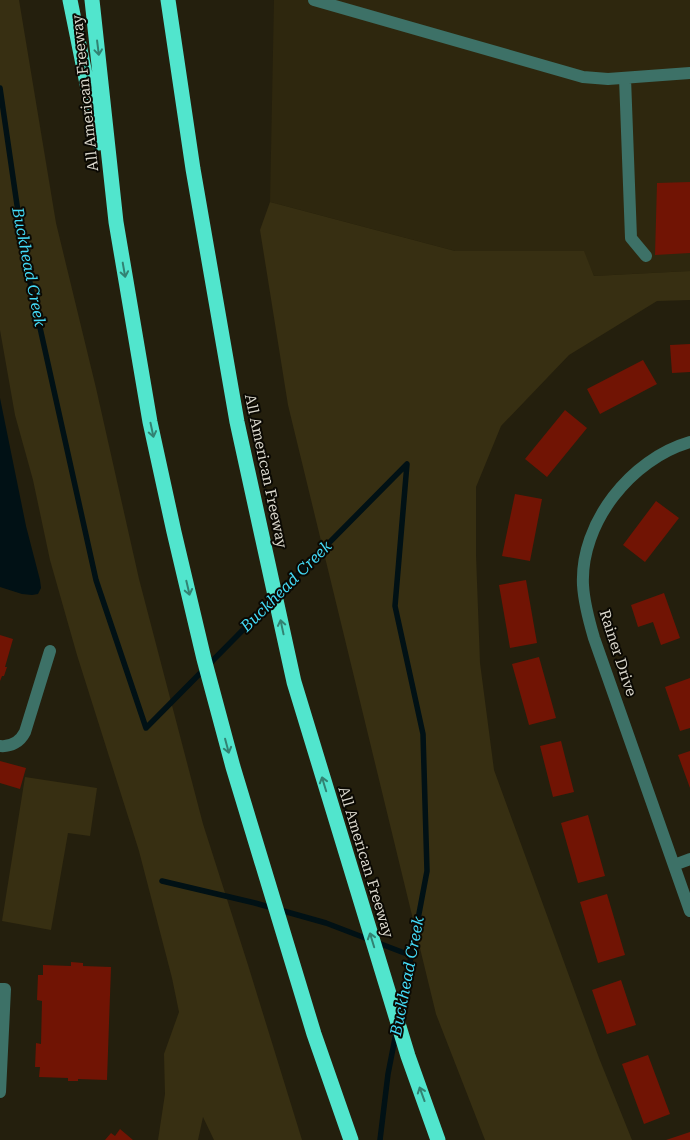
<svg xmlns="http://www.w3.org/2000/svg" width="690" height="1140" viewBox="0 0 690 1140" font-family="'Roboto Serif',serif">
  <rect width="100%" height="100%" fill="#241f0d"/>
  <path fill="#2e270e" d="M274,0H690V271L594,276L583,251H455L270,202Z"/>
  <path fill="#372f12" d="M0,0H19L56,223L96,388L139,579L203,824L248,965L302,1140H214L203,1117L198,1140H158L165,1094L164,1054L179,1012L172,978L139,851L77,655L50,560L33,480L15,415L0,330Z
    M270,202L455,251H584L594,276L690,271V300L657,301L569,355L501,426L476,487V555L480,663L494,770L599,1058L632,1140H485L436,1014L288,405L260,230Z
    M25,777L97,788L90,836L68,833L51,930L2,921Z"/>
  <path fill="#011115" d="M0,398L26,526L40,580L41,588L38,594L32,595L22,594L0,587Z"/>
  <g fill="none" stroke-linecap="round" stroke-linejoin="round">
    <path stroke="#011115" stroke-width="5.5" d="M0,88L25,260L96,580L146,728L407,464L395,606L423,734L427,871L400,1015
      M162,881L255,903L326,923L407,954L411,957
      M380,1140L388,1074L396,1033"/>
  </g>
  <path fill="#711404" d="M690,182V253L655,255L657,183Z
    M690,344V372L672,373L670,345Z
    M643,360L657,384L600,414L587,389Z
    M565,410L587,428L547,477L525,459Z
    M515,494L542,499L530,561L502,556Z
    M656,501L679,518L645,562L623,545Z
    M526,580L537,643L510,648L499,585Z
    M664,593L680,638L661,645L653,622L638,627L631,605Z
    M0,635L13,639L5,667H7L4,676H2L0,681Z
    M539,657L556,718L529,725L512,664Z
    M690,678V728L680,731L665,687Z
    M561,741L574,792L553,797L540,746Z
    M690,751V788L678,755Z
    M0,761L26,768L20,789L0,783Z
    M588,815L605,876L578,883L561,823Z
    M607,894L625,955L598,963L580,902Z
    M71,962L83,963V966L111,967L107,1080L78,1079V1081H68V1078L39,1077L40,1067H35L36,1043L41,1044L42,1001L37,1000L38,975H43V965L71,966Z
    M621,980L636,1025L607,1034L592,990Z
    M648,1055L670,1114L644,1124L622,1064Z
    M120,1129L133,1140H105L111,1133L115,1136Z
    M690,1132V1140H666Z"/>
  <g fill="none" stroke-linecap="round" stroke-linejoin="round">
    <path stroke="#3d7167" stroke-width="12" d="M314,0L583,77L608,79L690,73
      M625,78L631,238L646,256
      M690,442C631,459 580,523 583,585C584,603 589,621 594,638L690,911
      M0,746C11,747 20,742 25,732L50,651
      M674,865L690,859
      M0,989H5L0,1092"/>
    <path stroke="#51e5cd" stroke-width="15" d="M70,0L99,143
      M92,0L116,222L150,422L174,532L204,659L233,767L314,1034L351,1140
      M168,0L193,169L237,422L294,682L408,1056L438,1140"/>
  </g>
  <defs><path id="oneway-shaft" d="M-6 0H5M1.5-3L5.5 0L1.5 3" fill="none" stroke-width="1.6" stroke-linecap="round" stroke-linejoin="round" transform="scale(1.25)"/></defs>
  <g stroke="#328272">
    <use href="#oneway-shaft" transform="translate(98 48) rotate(83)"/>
    <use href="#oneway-shaft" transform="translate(124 270) rotate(80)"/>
    <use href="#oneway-shaft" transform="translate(152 430) rotate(78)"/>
    <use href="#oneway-shaft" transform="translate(188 588) rotate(77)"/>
    <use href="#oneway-shaft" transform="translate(282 627) rotate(-102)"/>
    <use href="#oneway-shaft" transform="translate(227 746) rotate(75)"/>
    <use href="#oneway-shaft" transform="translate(324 784) rotate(-107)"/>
    <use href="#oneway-shaft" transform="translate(372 940) rotate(-107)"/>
    <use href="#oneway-shaft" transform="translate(422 1094) rotate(-110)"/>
  </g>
  <g text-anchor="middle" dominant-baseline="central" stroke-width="4" stroke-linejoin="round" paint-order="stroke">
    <g font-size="15" fill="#dbd8cd" stroke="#0b0903">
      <text transform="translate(85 93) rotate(-96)">All American Freeway</text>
      <text transform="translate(266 471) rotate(78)">All American Freeway</text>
      <text transform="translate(618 653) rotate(72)">Rainer Drive</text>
      <text transform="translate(366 862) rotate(73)">All American Freeway</text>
    </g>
    <g font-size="16" font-style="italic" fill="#44daf6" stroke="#0b0903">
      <text transform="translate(29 267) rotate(79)">Buckhead Creek</text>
      <text transform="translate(286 586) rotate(-45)">Buckhead Creek</text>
      <text transform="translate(407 976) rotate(-79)">Buckhead Creek</text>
    </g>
  </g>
</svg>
